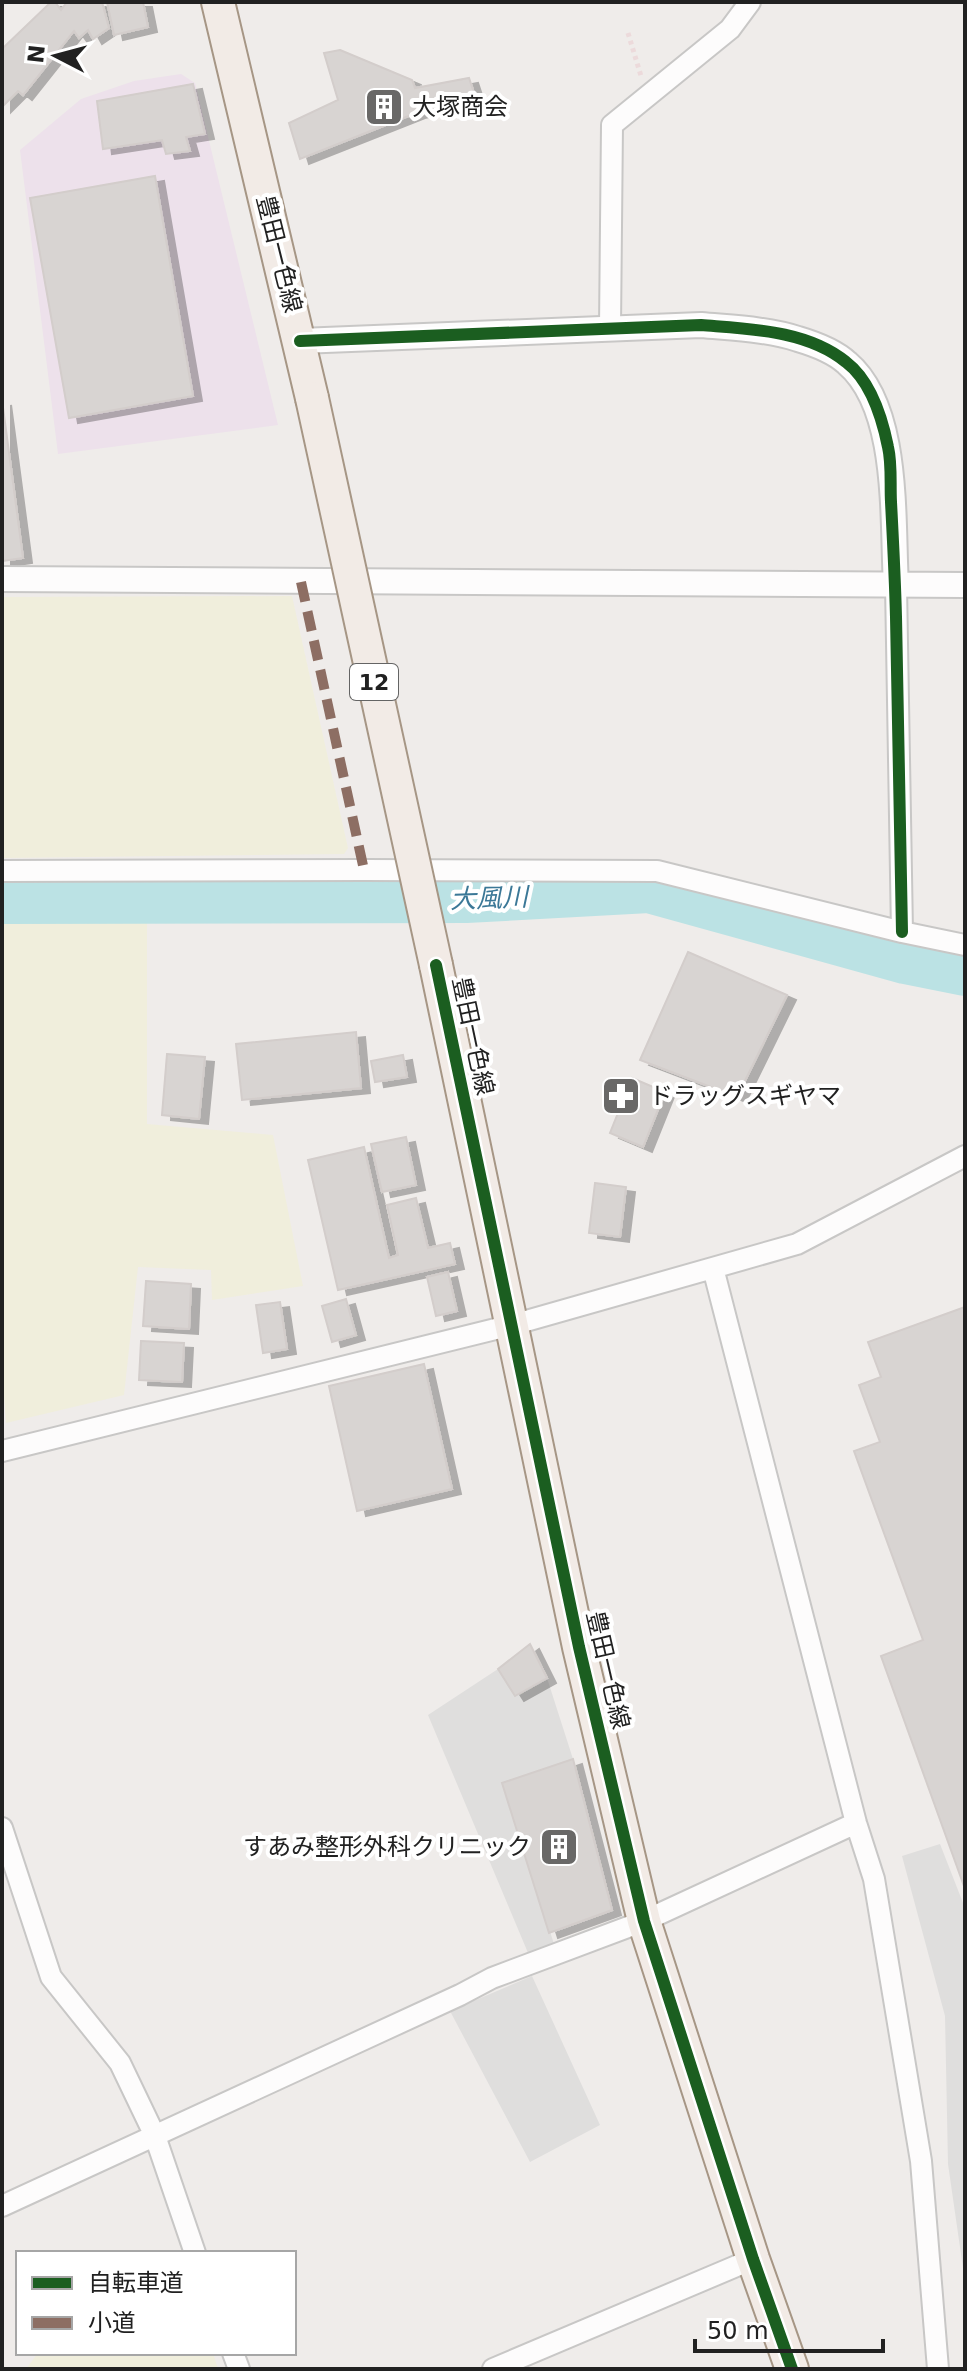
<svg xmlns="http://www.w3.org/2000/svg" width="967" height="2371" viewBox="0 0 967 2371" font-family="'DejaVu Sans','Noto Sans JP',sans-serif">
  <defs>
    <filter id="shadow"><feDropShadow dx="9" dy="5" stdDeviation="0" flood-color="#0004"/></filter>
  </defs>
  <rect width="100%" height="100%" fill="#efecea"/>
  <path fill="#ede1eb" d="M181,74L195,83L278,425L58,454L20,150L81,99L134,81Z"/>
  <path fill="#f0eedc" d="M292,596L348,848L344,854L2,858V597Z
    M2,912L147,913V1124L273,1135L303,1286L212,1300L211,1270L138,1267L124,1395L6,1423L2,1369Z
    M38,2353H213L218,2369H26Z"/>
  <path fill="#dfdedd" d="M498,1669L515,1695L547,1678L573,1759L502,1784L555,1947L531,1960L428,1715Z
    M940,1844L965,1908V2282L948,2164L945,2016L902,1856Z
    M532,1976L600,2125L530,2162L450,2011Z"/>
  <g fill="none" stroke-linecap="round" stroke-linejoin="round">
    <path stroke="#bbe2e4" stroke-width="46" d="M2,901L466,900L649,890L905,961L965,973"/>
  </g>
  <path fill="#d8d4d2" stroke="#d3cdcb" stroke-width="2" filter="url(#shadow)" d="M51,2H55L61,10L67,2H102L109,28L93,39L88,30L79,38L74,31L23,95L18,91L2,107V49Z
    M107,2H143L148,27L114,35Z
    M340,50L412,80L415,88L469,78L476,99L416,113L300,159L289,123L338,100L324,53Z
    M193,84L205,134L186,137L190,151L166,154L162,140L103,149L97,101Z
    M155,176L193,396L69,418L30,198Z
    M2,400L23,558L2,561Z
    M688,952L787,995L737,1097L640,1060Z
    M356,1032L361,1088L242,1100L236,1044Z
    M167,1054L205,1057L199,1119L162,1115Z
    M403,1055L407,1077L375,1082L371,1061Z
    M632,1078L665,1092L643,1147L610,1133Z
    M406,1137L416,1185L382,1192L371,1144Z
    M364,1147L389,1258L398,1255L387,1205L416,1198L428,1248L450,1243L455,1264L338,1290L308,1160Z
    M595,1183L626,1187L620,1237L589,1233Z
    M448,1272L457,1311L436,1316L427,1277Z
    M146,1281L191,1284L189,1329L143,1326Z
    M346,1299L356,1335L332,1342L322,1306Z
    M280,1302L287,1349L263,1353L256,1305Z
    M965,1307V1889L881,1656L923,1640L854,1451L880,1442L859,1385L881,1377L868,1342Z
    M141,1341L184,1343L182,1382L139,1380Z
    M424,1364L452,1489L357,1511L329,1386Z
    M530,1644L547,1678L515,1696L498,1669Z
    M573,1759L612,1910L549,1933L502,1783Z"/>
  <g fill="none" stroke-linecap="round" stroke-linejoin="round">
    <defs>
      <path id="minor" d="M610,327L612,125L730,29L750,2
        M896,585L902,932
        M2,871L364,870L657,871L902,932L965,945
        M713,1268L856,1823L874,1879L921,2161L938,2369
        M2,1451L512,1325L797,1244L965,1156
        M2,1828L51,1977L120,2063L155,2136L195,2253
        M2,2206L460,1995L492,1978L644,1921L856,1823
        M233,2353L239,2369
        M493,2369L753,2259"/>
      <path id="tertiary" d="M300,341L701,325C733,328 767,329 798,339C815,344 834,351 847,363C900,408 892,520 896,585
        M2,579L965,585"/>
      <path id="primary" d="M218,2L312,398
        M436,965L579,1647L644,1921L753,2259L792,2369"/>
    </defs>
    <use href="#minor" stroke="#c8c7c6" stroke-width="24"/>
    <use href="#tertiary" stroke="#c8c7c6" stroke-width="28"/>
    <use href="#primary" stroke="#a69685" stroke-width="36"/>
    <path stroke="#ecdadb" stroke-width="5" stroke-dasharray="4 4" stroke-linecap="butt" d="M628,33L641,76"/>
    <use href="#minor" stroke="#fdfcfc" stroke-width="20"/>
    <use href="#tertiary" stroke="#fdfcfc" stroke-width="24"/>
    <use href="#primary" stroke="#f2ebe6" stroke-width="32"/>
    <defs>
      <path id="primary-bridge" d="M312,398L436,965"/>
    </defs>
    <use href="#primary-bridge" stroke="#a69685" stroke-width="36" stroke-linecap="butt"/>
    <use href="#primary-bridge" stroke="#f2ebe6" stroke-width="32"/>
    <path stroke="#8d6e63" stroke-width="10" stroke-dasharray="20 10" stroke-linecap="butt" d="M301,582L364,870"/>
    <defs>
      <path id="cycleway" d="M300,341L701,325C749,329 807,330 846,362C871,381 882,417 888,447C892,464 890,484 891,502C893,540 895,578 896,617C898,722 900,827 902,932
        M436,965L579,1647L644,1921L753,2259L792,2369"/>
    </defs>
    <use href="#cycleway" stroke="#fff" stroke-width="17"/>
    <use href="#cycleway" stroke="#1b5e20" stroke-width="12"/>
  </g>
  <defs>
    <symbol id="building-square" viewBox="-11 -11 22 22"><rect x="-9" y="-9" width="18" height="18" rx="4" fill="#696867" stroke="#fff"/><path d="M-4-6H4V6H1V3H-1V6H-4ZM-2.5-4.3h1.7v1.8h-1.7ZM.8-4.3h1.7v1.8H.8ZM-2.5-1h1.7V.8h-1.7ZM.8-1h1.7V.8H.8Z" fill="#fff"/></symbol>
    <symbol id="pharmacy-square" viewBox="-11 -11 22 22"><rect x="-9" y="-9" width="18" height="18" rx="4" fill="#696867" stroke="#fff"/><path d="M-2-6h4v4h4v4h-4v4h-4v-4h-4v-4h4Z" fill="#fff"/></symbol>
  </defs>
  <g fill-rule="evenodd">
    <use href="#building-square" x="362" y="85" width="44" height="44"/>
    <use href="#pharmacy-square" x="599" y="1074" width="44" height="44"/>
    <use href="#building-square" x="537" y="1825" width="44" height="44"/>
  </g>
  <g text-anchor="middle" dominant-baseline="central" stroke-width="8" stroke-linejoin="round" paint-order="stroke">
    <rect fill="#fff" stroke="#646464" stroke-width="2" x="350" y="664" width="48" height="36" rx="6"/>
    <g font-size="22" font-weight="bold" fill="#212121">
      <text x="374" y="682">12</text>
    </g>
    <g font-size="24" fill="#212121" stroke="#fff" text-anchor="start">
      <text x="412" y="107">大塚商会</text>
      <text x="649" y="1096">ドラッグスギヤマ</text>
      <text x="531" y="1847" text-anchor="end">すあみ整形外科クリニック</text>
    </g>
    <g font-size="24" fill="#212121" stroke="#fff">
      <text transform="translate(279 254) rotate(76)">豊田一色線</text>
      <text transform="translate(473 1036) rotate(78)">豊田一色線</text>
      <text transform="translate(608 1670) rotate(77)">豊田一色線</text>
    </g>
    <g font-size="26" font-style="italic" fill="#3b7897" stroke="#fff">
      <text transform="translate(489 898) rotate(-2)">大風川</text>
    </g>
  </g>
  <rect width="967" height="2371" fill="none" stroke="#212121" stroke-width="8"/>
  <rect x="16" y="2251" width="280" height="104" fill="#ffffff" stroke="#a6a6a6" stroke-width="2"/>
  <rect x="32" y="2277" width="40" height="12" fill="#1b5e20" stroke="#a6a6a6" stroke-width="2"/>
  <text x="88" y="2291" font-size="24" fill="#212121">自転車道</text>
  <rect x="32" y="2317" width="40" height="12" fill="#8d6e63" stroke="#a6a6a6" stroke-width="2"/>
  <text x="88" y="2331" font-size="24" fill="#212121">小道</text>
  <g transform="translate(56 56) rotate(276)" stroke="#ffffff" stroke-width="6" paint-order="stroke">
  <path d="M0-6L14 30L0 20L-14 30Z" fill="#212121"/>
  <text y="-12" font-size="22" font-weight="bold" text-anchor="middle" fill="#212121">N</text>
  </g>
  <path d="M695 2339v12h188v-12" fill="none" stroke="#212121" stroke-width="4"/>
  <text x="707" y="2339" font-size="24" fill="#212121" stroke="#ffffff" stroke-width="6" paint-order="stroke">50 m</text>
</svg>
